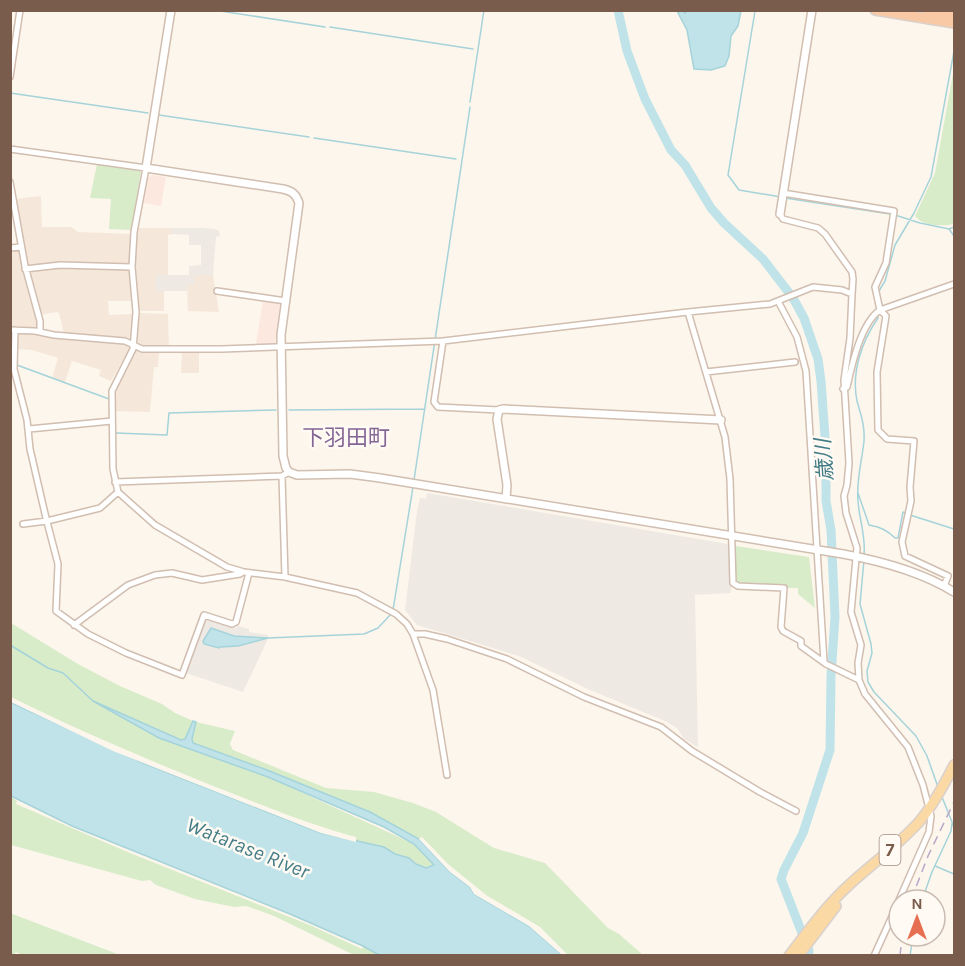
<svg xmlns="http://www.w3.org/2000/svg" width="965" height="966" viewBox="0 0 965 966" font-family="Karla,'Noto Sans JP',sans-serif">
  <rect width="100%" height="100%" fill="#fdf6ec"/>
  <path fill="#f5e8da" d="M41,196L42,227H71L78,232L133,234L130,263L27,266L15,199Z
    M138,228H172V234L168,235V275H157L156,290L164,291V311H141L138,309L134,271Z
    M11,249H19L39,323L35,329L11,328Z
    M55,267L127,269L130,271L132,301H108L109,315L133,314L131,338L64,334L59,313L56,312L40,315L28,270Z
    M194,275H213L219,312L188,311L187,285Z
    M140,313L168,314L169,347L142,346L136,341Z
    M18,332L36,333L80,340L125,344L130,347L111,381L99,376L101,370L72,361L65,382L52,378L58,358L32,350L16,349Z
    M136,351L159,352L158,367H154L150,412L114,411L117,387Z
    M182,352H199V373H181Z"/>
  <path fill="#fde8e0" d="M152,175L166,177L161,206L144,203L148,178Z
    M263,300L280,303L275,344H256Z"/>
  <path fill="#efe9e4" d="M172,228H202L215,229L219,231L220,236L216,237L213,275H195L194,285H187V291H156V275H189V266L201,265V245H189V235L172,234Z
    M427,493L728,544L730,546L731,593L695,595L698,747L684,739L677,728L665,721L590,690L519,656L417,625L405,610L417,511L420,498L426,499Z
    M206,618L236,628L238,626L249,629V632L268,635L267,641L243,692L186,673L203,619Z"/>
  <path fill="#d8ecc9" d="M954,68V224C942,226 924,227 915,216L935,173Z
    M97,164L141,171L133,220L130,230L109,229L111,199L90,198Z
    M736,546L809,557L815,608L798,594V588H787L786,585L738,583L735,581Z
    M11,623L78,664L120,686L162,704L175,713L193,721L185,739L181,740L101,705L159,738L268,777L414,844L434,865L426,868L416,864L409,858L395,854L384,847L356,842V837C307,824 260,804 213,786C144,758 77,730 11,697Z
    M196,722L235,731L230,744L233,750L326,788L374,792L413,803L436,812L494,848L545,863L608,928L619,934L643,955H568L540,927L486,895L448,864L422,837L419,839L370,812L267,770L193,743L192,739Z
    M10,796L17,801L16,804L130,853L312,926L362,949L363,946L379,955H354L274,916L246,906L234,907L195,899L156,885L150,880L142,881L11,845Z
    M10,913L120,955L24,956L16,952L14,955H11Z"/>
  <path fill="#bfe3e8" stroke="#a5d3da" stroke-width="1.5" d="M681,10L685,13L688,10L741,11L738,26L731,36L729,56L725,66L711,70L694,69L687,30L678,13Z
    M211,628L234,636L268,638L238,646L220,647L219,648L204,644L203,641Z
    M93,701L181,740L185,739L193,721L196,722L192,739L193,743L267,770L370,812L419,839L450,872L470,887L474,894L529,926L562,955H379L363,946L290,914L72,826L11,796L10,702L143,763L321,833L384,847L395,854L409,858L416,864L426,868L434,865L414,844L384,827L268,777L159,738Z"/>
  <path fill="#fdf6ec" d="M10,699L114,748L322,830L356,839V842L321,833L113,751L11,702Z
    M421,837L452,870L472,885L477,892L531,923L558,946L565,956L562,955L529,926L474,894L470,887L450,872L419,839Z"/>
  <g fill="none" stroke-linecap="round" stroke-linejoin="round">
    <path stroke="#a5d3da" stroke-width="1.5" d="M214,10L325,27
      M755,11L728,175L739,190L781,197
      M330,27L473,49
      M10,93L148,113
      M470,102L484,10
      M159,115L309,137
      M314,138L456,159
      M785,198L890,214
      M895,215L920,223L949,229
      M954,227L949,229L954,236
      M879,291L885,281L895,245L914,213L931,177L954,51
      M875,297L877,310
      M17,365L109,399
      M289,410L425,409
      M116,433L167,435L169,413L276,410
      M414,480L470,107
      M858,493L869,525C880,527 887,530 895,538H898L903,512L906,513
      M910,515L954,529
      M864,555C866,536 859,519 858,501C856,480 862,461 864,441C865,426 861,415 857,401C851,372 862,341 878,318L877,315
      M864,560L860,604L871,644L872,653L867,671L868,682L874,692L916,736L927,756L938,787
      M393,610L413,487
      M268,638L364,634L378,628L391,614
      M10,645L48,668L63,673L93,701
      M942,797L954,827
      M935,866L954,874
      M922,900L932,872L951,831L952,823
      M910,956L913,936"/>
    <path stroke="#bfe3e8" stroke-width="9" d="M618,10L627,51L645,99L671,150L685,165L711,208L724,223L763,259L793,298L804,318L818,359L821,381L826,451V501L831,530L835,617L831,676L830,750L803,833L784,870L781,879L809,951L808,956"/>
    <defs>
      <path id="minor" d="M10,77L20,10
        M10,149L146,168L134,232L132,267L136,312L133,349L112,391L113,469L118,492L155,525L227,567L244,572L285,577L357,593L396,614L407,624L413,634L433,690L447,775
        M10,182L25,266L40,321V332
        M783,193L894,211L886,263L875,287L880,310L954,284
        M780,214L783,219L818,228L825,234L852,272L853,279L852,294
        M10,248L21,247
        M25,269L60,265L132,267
        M217,291L286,301
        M778,301L797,337L806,371L824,662
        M688,312L770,304L813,287L842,290L852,294L850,338L844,380L849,463L847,485L844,496L846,513L857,548L851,612L861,645L858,663L859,680L865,694L908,747L923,785L931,816L929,832L899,900
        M10,330L35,331L54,335L125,341L142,349H222L443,341L688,312L725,437L730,479L733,583L738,586L784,588L781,627L783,631L801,641V646L826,664L859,680
        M15,330L14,369L27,420L30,449L46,518L58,564L56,611L88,634L126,653L182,675L204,615L232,624L236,622L249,573
        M443,341L434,402L438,407L499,410
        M706,372L795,362
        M843,389L847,387C852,364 861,323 880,310L886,316L877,372L878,430L887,439L914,441L910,487L911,501L902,542L905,556L948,576L944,586
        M29,429L112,421
        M282,476L285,577
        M115,482L282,476L289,472
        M23,524L47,521L100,508L118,492
        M74,625L128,585L155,575L172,573L202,580L240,574L243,572
        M413,634H425L447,639L507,659L584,697L661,727L692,751L760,792L796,811
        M874,956L899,901"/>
      <path id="tertiary" d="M171,10L146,168L283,189C292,191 296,194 299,203L281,335L283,456L286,468L289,472L297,475L350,474L380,478L843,554C881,561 922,572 954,592
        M780,214L812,10
        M506,499L507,485L497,419L499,410L503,409L721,420"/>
      <path id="primary" d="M789,956C808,931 826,906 849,885C872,864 897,846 918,823C933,806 944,785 954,765
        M798,956L836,906"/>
      <path id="trunk" d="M875,10L954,23
        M926,10L954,15"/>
    </defs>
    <use href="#minor" stroke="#d1beb0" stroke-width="8"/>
    <use href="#tertiary" stroke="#d1beb0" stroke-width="10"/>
    <use href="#primary" stroke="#dad1cd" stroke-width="12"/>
    <use href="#trunk" stroke="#dad1cd" stroke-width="12"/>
    <use href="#minor" stroke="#fff" stroke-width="5"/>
    <use href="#tertiary" stroke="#fff" stroke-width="7"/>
    <use href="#primary" stroke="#fbd9a5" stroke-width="9"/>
    <use href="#trunk" stroke="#f9c8a4" stroke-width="9"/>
    <path stroke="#b9a8c9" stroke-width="1.5" stroke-dasharray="9 6" stroke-linecap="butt" d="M911,900L928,856L954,802
      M900,956L902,936"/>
  </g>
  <g text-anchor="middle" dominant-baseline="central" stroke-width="5" stroke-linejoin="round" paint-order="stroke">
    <rect fill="#fffaf3" stroke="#a28b7f" stroke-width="1.5" x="879.5" y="835" width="21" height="30" rx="4.5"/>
    <g font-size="18" font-weight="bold" fill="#7a5c4d">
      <text x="890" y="850">7</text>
    </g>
    <g font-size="21" font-style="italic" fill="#437c86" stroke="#fffaf3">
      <text transform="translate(824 460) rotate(-94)">歳川</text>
      <text transform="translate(248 848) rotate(22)">Watarase River</text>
    </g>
    <g font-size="22" fill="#846695" stroke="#fffaf3">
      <text x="346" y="438">下羽田町</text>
    </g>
  </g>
  <rect width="965" height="966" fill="none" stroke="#7a5c4d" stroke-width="24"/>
  <g transform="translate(917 918)"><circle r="28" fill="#fffaf3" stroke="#cabbb1" stroke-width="1.5"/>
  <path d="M0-4.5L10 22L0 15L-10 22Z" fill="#e76f51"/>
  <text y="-9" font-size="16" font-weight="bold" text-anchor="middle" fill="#7a5c4d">N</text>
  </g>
</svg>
